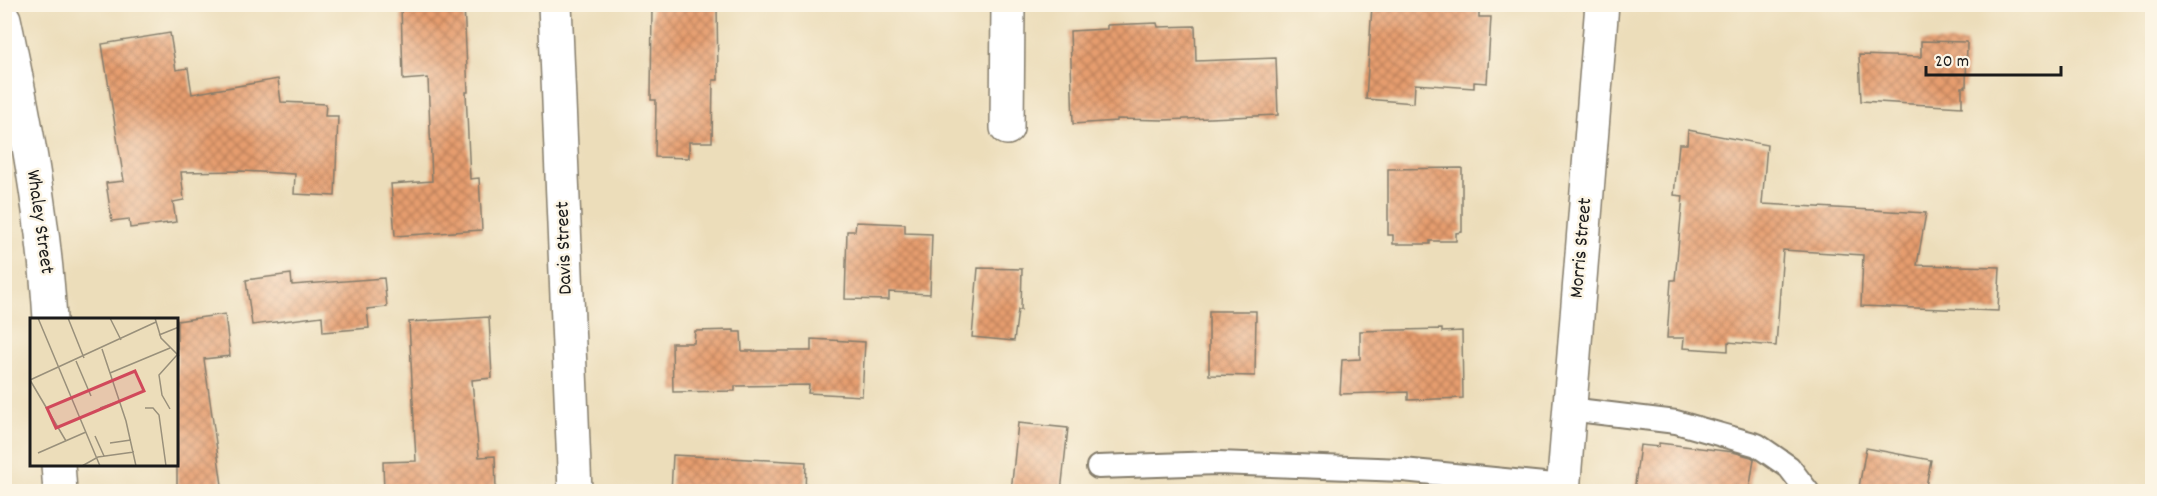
<svg xmlns="http://www.w3.org/2000/svg" width="2157" height="496" viewBox="0 0 2157 496" font-family="Dekko,sans-serif">
  <defs>
    <pattern id="building-cross-hatch" width="8" height="8" patternUnits="userSpaceOnUse" patternTransform="scale(1.5)"><rect width="8" height="8" fill="#e69d6e"/><path d="M0 0l8 8M0 8l8-8" fill="none" stroke="#ba7f5a"/></pattern>
  </defs>
  <rect width="100%" height="100%" fill="#fcf5e5"/>
  <filter id="ink" filterUnits="userSpaceOnUse"><feTurbulence type="fractalNoise" baseFrequency=".0167" numOctaves="2"/><feDisplacementMap in="SourceGraphic" scale="12" xChannelSelector="R" yChannelSelector="G"/><feConvolveMatrix kernelMatrix="1 2 1 2 8 2 1 2 1" color-interpolation-filters="sRGB"/></filter>
  <filter id="wash" filterUnits="userSpaceOnUse"><feTurbulence type="fractalNoise" baseFrequency=".008" numOctaves="4" result="noise"/><feDisplacementMap in="SourceGraphic" scale="24" xChannelSelector="R" yChannelSelector="G"/><feGaussianBlur stdDeviation="1.35" result="paint"/><feColorMatrix in="noise" values="0 0 0 0 0 0 0 0 0 0 0 0 0 0 0 0 0 1.4 0 .05"/><feComposite in="paint" operator="in"/></filter>
  <g filter="url(#wash)">
    <rect width="100%" height="100%" fill="#ecddba"/>
    <g id="blocks">
      <path fill="url(#building-cross-hatch)" d="M401,4H464L468,92H466L470,179L479,178L482,230L395,236L391,184L432,181L428,78L403,80Z
        M652,4H717L718,80H713L712,142H689V158L655,157L656,100H651Z
        M1372,5L1479,11V17H1491L1487,83L1474,82V88L1415,84L1414,103L1366,99Z
        M1157,23L1158,27L1195,26L1196,61L1276,58L1278,115L1164,120L1117,119V121L1073,124L1070,31L1107,29V25Z
        M170,33L176,70L188,68L192,94L278,79L281,102L326,104L325,116H338L335,196L294,194L295,174L242,171L181,172L184,200L173,202L176,222L130,228L129,219L112,221L106,183L124,181L102,44Z
        M1921,41L1967,42L1966,87H1962V107L1861,101L1859,55L1921,57Z
        M1688,130L1767,145L1762,204L1926,213L1917,265L2000,267L1998,311L1861,306L1863,255L1783,250L1776,346L1728,342V351L1683,348L1684,338H1667L1671,280H1675L1683,196L1674,195L1679,144H1687Z
        M1462,168V232L1456,233V241H1430V244H1393V235H1388V169Z
        M856,222L905,224V233L932,234L930,294L889,292V300L845,299L847,231H855Z
        M978,268L1022,269L1021,310H1018L1014,341L972,337Z
        M291,274L292,285L384,278L387,307L367,309L369,328L323,332L322,316L252,325L246,280Z
        M1209,311H1256L1255,376L1209,375Z
        M225,314L230,356L204,359L223,492H177V321Z
        M489,317L492,378L472,380L479,457L495,456L496,492H384L383,462L416,461L409,322Z
        M1442,329V332L1462,331L1463,398L1408,400V392L1340,394L1342,360L1360,359V331Z
        M734,330V332H741L742,351H811V339L865,342L862,396L808,393L809,385L735,386V391L673,392L672,343H694L695,331Z
        M1018,423L1068,428L1061,492H1011Z
        M1659,443L1733,452L1751,457L1754,459L1749,492H1634L1640,445L1659,447Z
        M1866,448L1931,460L1925,492H1883L1859,487Z
        M673,455L806,462L805,492H671Z"/>
    </g>
  </g>
  <g filter="url(#ink)">
    <use href="#blocks" fill-opacity="0" stroke="#847c6b" stroke-width="1.5"/>
    <g fill="none" stroke-linecap="round" stroke-linejoin="round">
      <defs>
        <path id="lane" d="M1569,409L1676,422L1757,445L1789,467L1808,492
          M1098,467L1217,463L1403,470L1564,486"/>
        <path id="street" d="M555,4L575,492
          M4,19C25,118 44,218 50,319
          M1007,128L1008,4
          M58,464L60,492
          M1563,492L1602,4"/>
      </defs>
      <use href="#lane" stroke="#847c6b" stroke-width="26"/>
      <use href="#street" stroke="#847c6b" stroke-width="36"/>
      <use href="#lane" stroke="#fff" stroke-width="22"/>
      <use href="#street" stroke="#fff" stroke-width="33"/>
    </g>
  </g>
  <g text-anchor="middle" dominant-baseline="central" stroke-width="5" stroke-linejoin="round" paint-order="stroke">
    <g font-size="20" fill="#1c1c1c" stroke="#fcf5e5">
      <text transform="translate(39 222) rotate(82)">Whaley Street</text>
      <text transform="translate(565 248) rotate(-92)">Davis Street</text>
      <text transform="translate(1582 248) rotate(-85)">Morris Street</text>
    </g>
  </g>
  <g transform="translate(30 318)">
    <rect width="148" height="148" fill="#ecddba"/>
    <path fill="none" stroke="#99907b" stroke-width="1.5" d="M8,0L70,148M38,0L54,40M80,0L91,22M125,0L131,20L149,38M129,17L149,9M72,31L96,103L106,148M46,43L61,78M80,55L140,30M0,62L126,4M0,62L36,123M70,90L90,83M115,90H123L129,97L136,148M140,91L132,77L129,57L147,37M65,118L74,138M80,125L101,122M8,135L56,114M52,148L68,139L104,134"/>
    <path fill="#d1495b" fill-opacity="0.15" stroke="#d1495b" stroke-width="3" d="M105,53L114,73L26,110L17,90Z"/>
    <rect width="148" height="148" fill="none" stroke="#1c1c1c" stroke-width="3"/>
  </g>
  <rect width="2157" height="496" fill="none" stroke="#fcf5e5" stroke-width="24"/>
  <path d="M1926 66v9h135v-9" fill="none" stroke="#1c1c1c" stroke-width="3"/>
  <text x="1935" y="66" font-size="18" fill="#1c1c1c" stroke="#fcf5e5" stroke-width="4.5" paint-order="stroke">20 m</text>
</svg>
